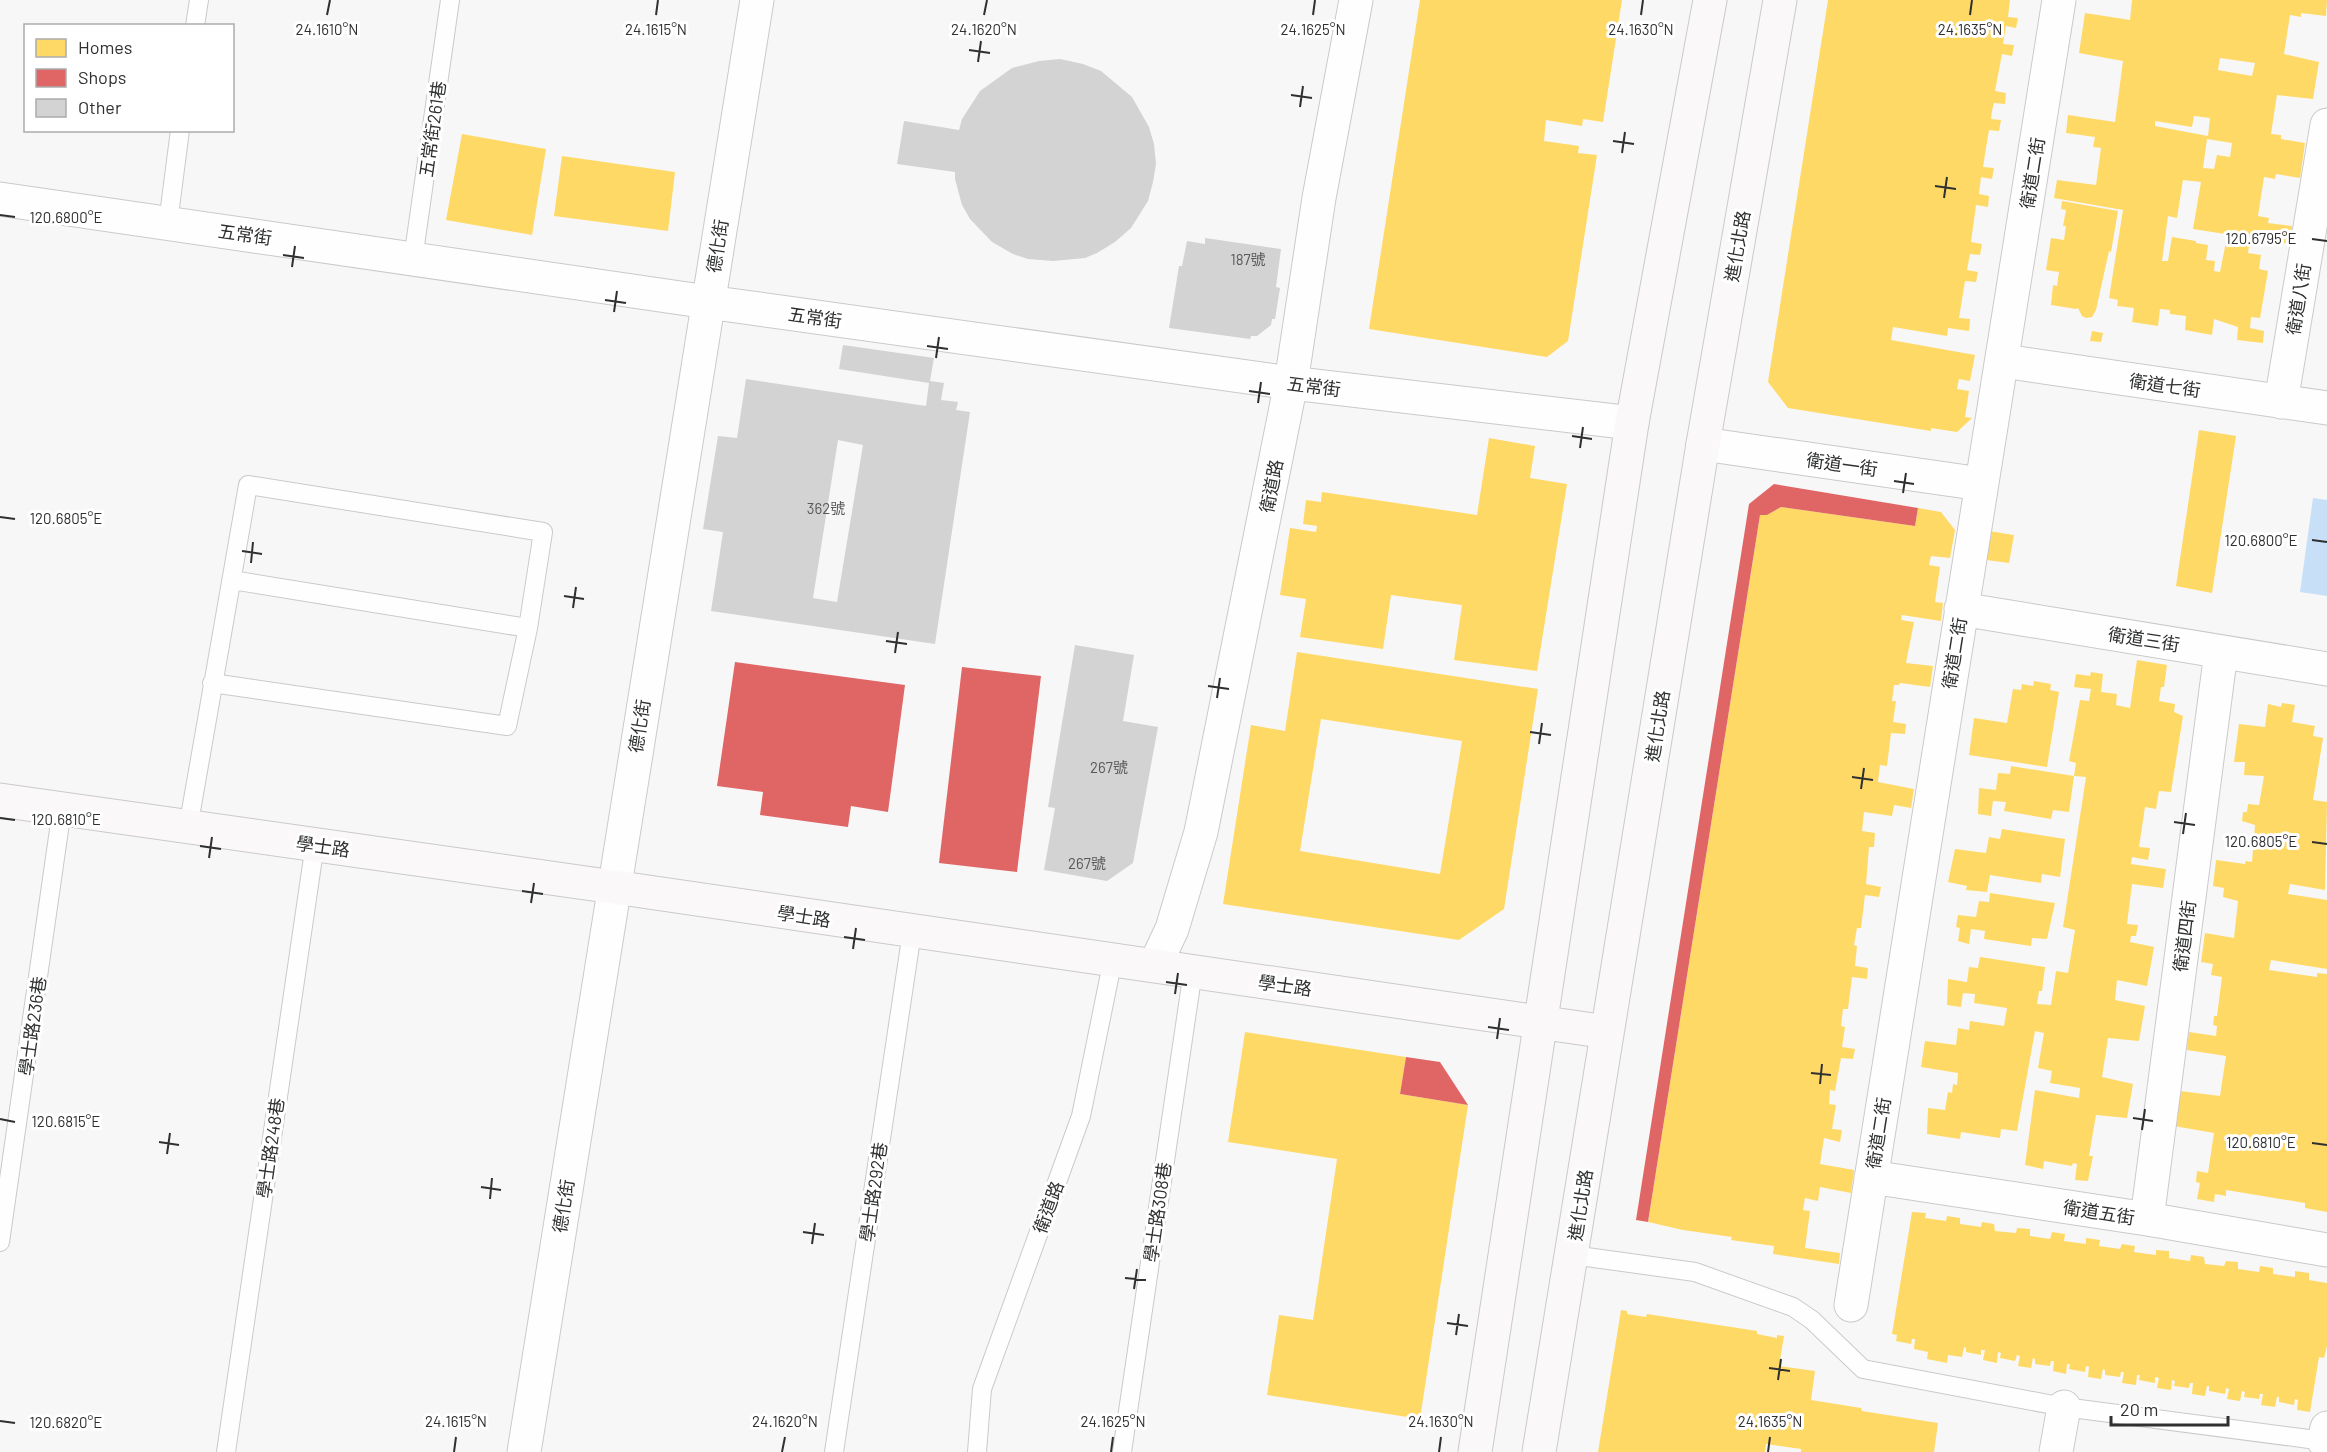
<svg xmlns="http://www.w3.org/2000/svg" width="2327" height="1452" viewBox="0 0 2327 1452" font-family="Barlow,'Noto Sans TC',sans-serif">
  <rect width="100%" height="100%" fill="#f7f7f8"/>
  <path fill="#c7e0f7" d="M2313,498L2327,500V596L2300,592Z"/>
  <path fill="#ffd966" fill-rule="evenodd" d="M1420,0H1622L1603,122L1583,119L1582,126L1546,120L1544,141L1579,146L1578,153L1597,155L1568,341L1547,357L1369,329Z
    M1828,0H2010L2008,17L2018,18L2016,28L2006,26L2003,44L2014,45L2012,56L2002,54L1995,91L2006,93L2005,104L1994,103L1992,111L1991,119L2001,120L1999,131L1989,130L1986,148L1983,167L1994,168L1992,179L1981,177L1979,194L1989,196L1988,207L1976,205L1971,242L1982,244L1980,255L1970,254L1967,270L1978,272L1976,282L1965,281L1959,318L1970,319L1969,331L1948,328L1947,336L1893,327L1891,340L1975,355L1970,381L1959,379L1957,389L1969,391L1965,417L1972,418L1957,432L1931,428V431L1788,408L1768,382Z
    M2132,0H2327L2326,16L2301,13V17L2290,15L2284,54L2319,62L2313,99L2277,95L2274,114L2271,134L2281,135V139L2305,143L2300,178L2276,174L2275,179L2264,177L2258,216L2269,218L2268,223L2292,226L2290,244L2193,229L2201,182L2183,180L2177,218L2168,216L2162,261H2168L2172,237L2196,241V243L2208,245L2206,260L2215,261L2214,271L2220,272L2226,242L2249,246L2248,253L2261,255L2259,269L2268,271L2260,318L2251,317L2250,328L2264,331L2263,343L2237,340L2238,327L2214,319L2212,335L2185,330L2186,316L2170,314V310L2160,309L2158,326L2132,322L2134,308L2117,306L2118,300L2109,298L2123,210L2054,198L2057,180L2096,185L2101,148L2093,147L2095,137L2066,133L2068,115L2115,122L2123,61L2079,53L2085,13L2130,20ZM2220,58L2255,63L2252,76L2218,70ZM2194,116L2210,118L2208,136L2155,126V121L2192,127ZM2207,139L2232,143L2230,157L2217,155L2214,169L2203,168Z
    M462,134L546,149L532,235L446,220Z
    M562,156L675,172L668,231L554,216Z
    M2062,201L2118,211L2111,252L2109,251L2096,310L2092,317L2086,318L2082,316L2078,308L2076,309L2051,305L2053,285L2057,286L2059,272L2046,270L2051,238L2064,240L2066,226H2063L2066,210L2061,209Z
    M2092,331L2103,333L2101,342L2090,341Z
    M2199,430L2236,436L2212,593L2176,586Z
    M1489,438L1535,446L1530,478L1567,484L1537,671L1454,660L1462,605L1391,595L1383,649L1300,637L1306,599L1280,595L1290,528L1316,532L1317,526L1303,524L1306,500L1321,502L1322,492L1477,515Z
    M1781,507L1915,526L1918,508L1941,512L1955,530L1950,558L1931,556L1929,565L1940,567L1935,602L1943,603L1941,621L1902,615L1901,620L1914,622L1906,663L1933,666L1930,687L1900,683L1899,685H1894L1892,701H1896L1893,722L1906,724L1905,734L1891,733L1887,766L1880,765L1878,782L1914,789L1911,808L1894,805L1892,816L1864,812L1862,831L1875,833L1874,847H1869L1866,884L1881,887L1879,897L1865,895L1861,928H1857L1854,945L1857,946L1855,966L1868,968L1867,979L1852,977L1848,1009H1843L1841,1026L1845,1027L1842,1047L1855,1049L1853,1059L1841,1058L1835,1091L1830,1090L1829,1104L1836,1105L1832,1129L1842,1130L1840,1142L1824,1138L1820,1164L1854,1170L1851,1193L1820,1187L1818,1201L1805,1198L1803,1210L1810,1211L1805,1248L1840,1253L1839,1264L1773,1254L1774,1246L1731,1240L1732,1237L1683,1230L1648,1222L1760,515H1767Z
    M1976,529L2014,535L2009,563L1972,558Z
    M1297,652L1538,689L1504,909L1459,940L1223,904L1251,725L1285,731ZM1321,719L1462,741L1440,874L1300,851Z
    M2137,660L2167,665L2164,687H2161L2159,701L2175,704L2174,712L2183,716L2171,792L2159,791L2156,809L2145,807L2139,847L2150,848L2148,860L2132,857L2131,864L2166,869L2163,888L2132,884L2127,924L2138,925L2136,936H2131L2130,942L2154,947L2147,986L2117,980L2115,1000L2145,1006L2139,1041L2108,1038L2102,1077L2133,1084L2127,1118L2096,1115L2089,1156H2093L2088,1181L2075,1180L2077,1164L2073,1163L2072,1166L2044,1161L2043,1169L2025,1165L2035,1090L2079,1098L2080,1088L2050,1083L2052,1071L2038,1068L2044,1033L2035,1031L2017,1131L2001,1129L2000,1138L1961,1132L1960,1139L1927,1134L1928,1108L1945,1110L1948,1092L1952,1093L1953,1084L1957,1085L1958,1073L1921,1067L1925,1041L1956,1045L1958,1028L1969,1030L1970,1021L2004,1026L2007,1008L1974,1003L1975,994L1963,993L1961,1007L1947,1005L1948,979L1967,982L1969,967L1978,968L1980,957L2045,967L2042,991H2039L2037,1004L2051,1005L2056,971L2068,973L2075,930L2063,927L2086,777L2074,776L2076,763L2069,761L2080,700L2089,701L2091,689L2074,687L2076,674L2090,676L2091,672L2103,674L2101,692L2117,694L2116,705L2130,708Z
    M2034,681L2051,684L2050,690L2059,692L2047,767L1969,755L1974,718L2007,723L2013,689L2021,690L2022,684L2033,686Z
    M2282,703L2295,705L2292,722L2315,726L2313,736L2323,738L2313,800L2327,802L2325,890L2290,884L2288,894L2327,900V969L2271,960L2269,970L2317,977V973L2327,974V1212L2305,1208V1203L2226,1190V1196L2215,1194L2214,1202L2197,1199L2200,1183L2196,1182L2197,1171L2208,1173L2214,1133L2174,1126L2180,1091L2220,1096L2226,1056L2187,1050L2189,1032L2216,1036L2217,1026L2213,1025L2214,1016H2217L2222,977L2211,975L2213,964L2201,962L2205,933L2234,938L2238,901L2223,897L2224,888L2213,886L2216,860L2245,864L2246,861L2252,862L2255,825L2242,821L2243,812H2247L2248,804L2259,805L2264,776L2244,775L2245,762H2234L2239,724L2265,727L2268,704L2281,707Z
    M2011,766L2074,776L2069,812L2053,810L2051,819L2004,811L2006,802L1993,801L1991,816L1978,814L1979,788L1996,790L1998,773L2010,774Z
    M2002,829L2065,839L2060,877L2042,874L2041,883L1990,875L1987,892L1966,890L1967,886L1948,882L1955,849L1986,853L1989,837L2000,839Z
    M1990,893L2055,903L2047,939L2032,938L2031,946L1984,939L1985,931L1971,929L1969,944L1958,941L1960,928L1956,927L1958,915L1976,917L1979,901L1989,902Z
    M1245,1032L1406,1057L1400,1094L1468,1105L1420,1419L1267,1395L1279,1315L1313,1320L1337,1159L1228,1142Z
    M1912,1212L1926,1213L1925,1218L1946,1221L1947,1216L1960,1218V1224L1981,1227L1982,1222L1994,1224L1995,1231L2016,1233L2017,1228L2030,1229V1236L2050,1239L2052,1232L2065,1234L2064,1241L2086,1244V1238L2100,1240L2099,1246L2120,1249L2122,1244L2135,1246L2134,1252L2156,1255V1250L2169,1251V1258L2190,1261L2191,1255L2204,1257L2205,1264L2224,1266L2226,1261L2238,1262V1269L2259,1272L2260,1266L2273,1268V1274L2295,1277V1271L2309,1273V1280L2327,1283V1346L2324,1358L2319,1357L2310,1412L2297,1410L2298,1400L2295,1399L2294,1405L2279,1402V1397H2277L2275,1407L2261,1405L2263,1394H2260L2259,1399L2244,1397L2245,1392L2242,1391L2240,1401L2227,1399L2229,1389L2226,1388L2225,1394L2209,1391V1386H2207L2205,1396L2192,1394L2193,1383H2190L2189,1388L2174,1386L2175,1381L2172,1380L2171,1390L2157,1388L2159,1378L2155,1377V1383L2139,1380L2140,1375H2137L2136,1385L2122,1383L2124,1372H2121L2120,1377L2105,1375V1370L2103,1369L2101,1379L2088,1377L2089,1367L2086,1366L2085,1372L2069,1369L2070,1364H2067L2066,1374L2053,1371L2054,1361H2051L2050,1366L2035,1364V1359L2033,1358L2031,1368L2018,1366L2020,1356L2017,1355L2015,1361L2000,1358L2001,1353L1998,1352L1997,1363L1983,1360L1985,1350H1981V1355L1966,1352V1348L1964,1347L1962,1357L1948,1355L1947,1363L1927,1359L1928,1352L1914,1349L1915,1339H1912L1911,1344L1896,1341L1897,1335L1892,1334Z
    M1621,1310L1627,1311V1314L1646,1317L1647,1314L1757,1331V1334L1777,1338V1335L1784,1336L1779,1366L1815,1371L1811,1400L1861,1408L1862,1411L1938,1423L1934,1452H1801V1449L1766,1444L1765,1452H1598Z"/>
  <path fill="#e06666" d="M1774,484L1918,508L1915,526L1781,507L1767,515H1760L1648,1222L1636,1220L1749,504Z
    M735,662L905,685L888,812L851,806L848,827L760,815L763,792L717,786Z
    M962,667L1041,676L1017,872L939,863Z
    M1406,1057L1440,1062L1468,1105L1400,1094Z"/>
  <path fill="#d3d3d4" fill-rule="evenodd" d="M1060,59L1083,64L1101,71L1132,97L1149,127L1154,144L1156,164L1153,182L1148,201L1131,228L1115,242L1097,253L1085,258L1053,261L1028,259L1013,254L992,242L970,219L962,205L955,179V172L897,164L904,121L959,130L962,119L980,91L1012,68L1039,61Z
    M1205,238L1281,249L1276,287L1280,288L1275,319H1272L1271,325L1257,336H1251L1250,339L1169,328L1179,266H1182L1187,241L1205,244Z
    M843,345L934,358L930,381L944,383L941,400L958,402L956,410L970,412L935,644L711,611L723,532L703,529L718,436L737,438L746,379L926,406L929,383L839,369ZM838,440L863,445L837,602L813,598Z
    M1075,645L1134,655L1123,721L1158,727L1133,863L1107,881L1044,870L1055,808L1048,807Z"/>
  <g fill="none" stroke-linecap="round" stroke-linejoin="round">
    <defs>
      <path id="lane" d="M195,26L199,0
        M168,223L180,130
        M413,259L450,0
        M212,683L507,726L528,628
        M188,828L248,485L543,532L528,628L232,580
        M0,1242L62,809
        M1572,1255L1695,1272L1793,1307L1812,1320L1863,1369L2064,1407L2324,1441
        M226,1452L315,844
        M834,1452L912,932
        M977,1452L982,1389L1081,1116L1113,959
        M1122,1452L1193,971"/>
      <path id="street" d="M0,199L708,302L1291,383L1632,423
        M2003,361L2327,408
        M2281,402L2327,125
        M1703,444L1981,484
        M1961,609L2327,669
        M1155,965L1172,929L1201,832L1291,383L1319,198L1356,0
        M1871,1177L2147,1219L2327,1250
        M2147,1219L2221,652
        M1851,1305L2059,0
        M2324,1441L2327,1428
        M524,1452L757,0
        M2056,1452L2064,1407"/>
      <path id="secondary" d="M0,800L614,887L1607,1032
        M1475,1452L1632,423L1710,0
        M1539,1452L1703,444L1780,0"/>
    </defs>
    <use href="#lane" stroke="#cacacb" stroke-width="20"/>
    <use href="#street" stroke="#cacacb" stroke-width="35"/>
    <use href="#secondary" stroke="#cacacb" stroke-width="35"/>
    <use href="#lane" stroke="#fefefe" stroke-width="18"/>
    <use href="#street" stroke="#fefefe" stroke-width="33"/>
    <use href="#secondary" stroke="#faf8f8" stroke-width="33"/>
  </g>
  <path fill="none" stroke="#2f3031" stroke-width="2" d="M327,15L330,0M656,15L658,0M984,15L987,0M1313,15L1315,0M1641,15L1643,0M1970,15L1972,0M969,50L990,53M978,62L981,41M1291,95L1312,98M1300,107L1303,86M1613,141L1634,144M1622,153L1625,132M1935,186L1956,189M1944,198L1947,177M0,215L15,217M2312,239L2327,241M283,255L304,258M292,267L295,246M605,300L626,303M614,312L617,291M927,346L948,349M936,358L939,337M1249,391L1270,394M1258,403L1261,382M1572,436L1592,439M1580,448L1583,427M1894,481L1914,484M1903,493L1906,473M0,517L15,519M2312,540L2327,542M242,551L262,554M251,563L253,542M564,596L584,599M573,608L576,587M886,641L907,644M895,653L898,632M1208,686L1229,689M1217,698L1220,678M1530,732L1551,735M1539,744L1542,723M1852,777L1873,780M1861,789L1864,768M0,818L15,820M2174,822L2195,825M2183,834L2186,813M2312,842L2327,844M200,846L221,849M209,858L212,837M522,891L543,894M531,903L534,883M844,937L865,940M853,949L856,928M1166,982L1187,985M1175,994L1178,973M1488,1027L1509,1030M1497,1039L1500,1018M1811,1073L1831,1075M1820,1084L1822,1064M2133,1118L2153,1121M0,1119L15,1122M2142,1130L2145,1109M159,1142L179,1145M2312,1143L2327,1145M167,1154L170,1133M481,1187L501,1190M490,1199L492,1178M803,1232L824,1235M812,1244L815,1223M1125,1278L1146,1280M1134,1289L1137,1269M1447,1323L1468,1326M1456,1335L1459,1314M1769,1368L1790,1371M1778,1380L1781,1359M0,1421L15,1423M454,1452L456,1437M782,1452L785,1437M1111,1452L1113,1437M1439,1452L1441,1437M1768,1452L1770,1437"/>
  <g text-anchor="middle" dominant-baseline="central" stroke-width="6" stroke-linejoin="round" paint-order="stroke">
    <g font-size="15" fill="#58595a">
      <text x="1248" y="259">187號</text>
      <text x="826" y="508">362號</text>
      <text x="1109" y="767">267號</text>
      <text x="1087" y="863">267號</text>
    </g>
    <g font-size="18" fill="#2f3031" stroke="#fff">
      <text transform="translate(432 129) rotate(-82)">五常街261巷</text>
      <text transform="translate(2032 173) rotate(-81)">衛道二街</text>
      <text transform="translate(245 234) rotate(8)">五常街</text>
      <text transform="translate(717 246) rotate(-81)">德化街</text>
      <text transform="translate(1737 246) rotate(-80)">進化北路</text>
      <text transform="translate(2298 299) rotate(-81)">衛道八街</text>
      <text transform="translate(815 317) rotate(8)">五常街</text>
      <text transform="translate(2165 385) rotate(8)">衛道七街</text>
      <text transform="translate(1314 386) rotate(7)">五常街</text>
      <text transform="translate(1842 464) rotate(8)">衛道一街</text>
      <text transform="translate(1271 486) rotate(-79)">衛道路</text>
      <text transform="translate(2144 639) rotate(9)">衛道三街</text>
      <text transform="translate(1954 653) rotate(-81)">衛道二街</text>
      <text transform="translate(639 726) rotate(-81)">德化街</text>
      <text transform="translate(1657 726) rotate(-81)">進化北路</text>
      <text transform="translate(323 846) rotate(8)">學士路</text>
      <text transform="translate(804 916) rotate(9)">學士路</text>
      <text transform="translate(2184 936) rotate(-83)">衛道四街</text>
      <text transform="translate(1285 985) rotate(8)">學士路</text>
      <text transform="translate(32 1026) rotate(-82)">學士路236巷</text>
      <text transform="translate(1878 1133) rotate(-81)">衛道二街</text>
      <text transform="translate(270 1148) rotate(-82)">學士路248巷</text>
      <text transform="translate(873 1192) rotate(-82)">學士路292巷</text>
      <text transform="translate(1580 1205) rotate(-81)">進化北路</text>
      <text transform="translate(563 1206) rotate(-81)">德化街</text>
      <text transform="translate(1048 1207) rotate(-70)">衛道路</text>
      <text transform="translate(1157 1212) rotate(-82)">學士路308巷</text>
      <text transform="translate(2099 1212) rotate(9)">衛道五街</text>
    </g>
  </g>
  <g font-size="15" text-anchor="middle" fill="#2f3031" stroke="#fff" stroke-width="6" stroke-linejoin="round" paint-order="stroke">
    <text x="327" y="35">24.1610°N</text>
    <text x="656" y="35">24.1615°N</text>
    <text x="984" y="35">24.1620°N</text>
    <text x="1313" y="35">24.1625°N</text>
    <text x="1641" y="35">24.1630°N</text>
    <text x="1970" y="35">24.1635°N</text>
    <text x="66" y="223">120.6800°E</text>
    <text x="2261" y="244">120.6795°E</text>
    <text x="66" y="524">120.6805°E</text>
    <text x="2261" y="546">120.6800°E</text>
    <text x="66" y="825">120.6810°E</text>
    <text x="2261" y="847">120.6805°E</text>
    <text x="66" y="1127">120.6815°E</text>
    <text x="2261" y="1148">120.6810°E</text>
    <text x="456" y="1427">24.1615°N</text>
    <text x="785" y="1427">24.1620°N</text>
    <text x="1113" y="1427">24.1625°N</text>
    <text x="1441" y="1427">24.1630°N</text>
    <text x="1770" y="1427">24.1635°N</text>
    <text x="66" y="1428">120.6820°E</text>
  </g>
  <rect x="24" y="24" width="210" height="108" fill="#ffffff" stroke="#acacad" stroke-width="1.5"/>
  <rect x="36" y="39" width="30" height="18" fill="#ffd966" stroke="#acacad" stroke-width="1.5"/>
  <text x="78" y="54" font-size="18" fill="#2f3031">Homes</text>
  <rect x="36" y="69" width="30" height="18" fill="#e06666" stroke="#acacad" stroke-width="1.5"/>
  <text x="78" y="84" font-size="18" fill="#2f3031">Shops</text>
  <rect x="36" y="99" width="30" height="18" fill="#d3d3d4" stroke="#acacad" stroke-width="1.5"/>
  <text x="78" y="114" font-size="18" fill="#2f3031">Other</text>
  <path d="M2111 1416v9h117v-9" fill="none" stroke="#2f3031" stroke-width="3"/>
  <text x="2120" y="1416" font-size="18" fill="#2f3031" stroke="#ffffff" stroke-width="4.5" paint-order="stroke">20 m</text>
</svg>
